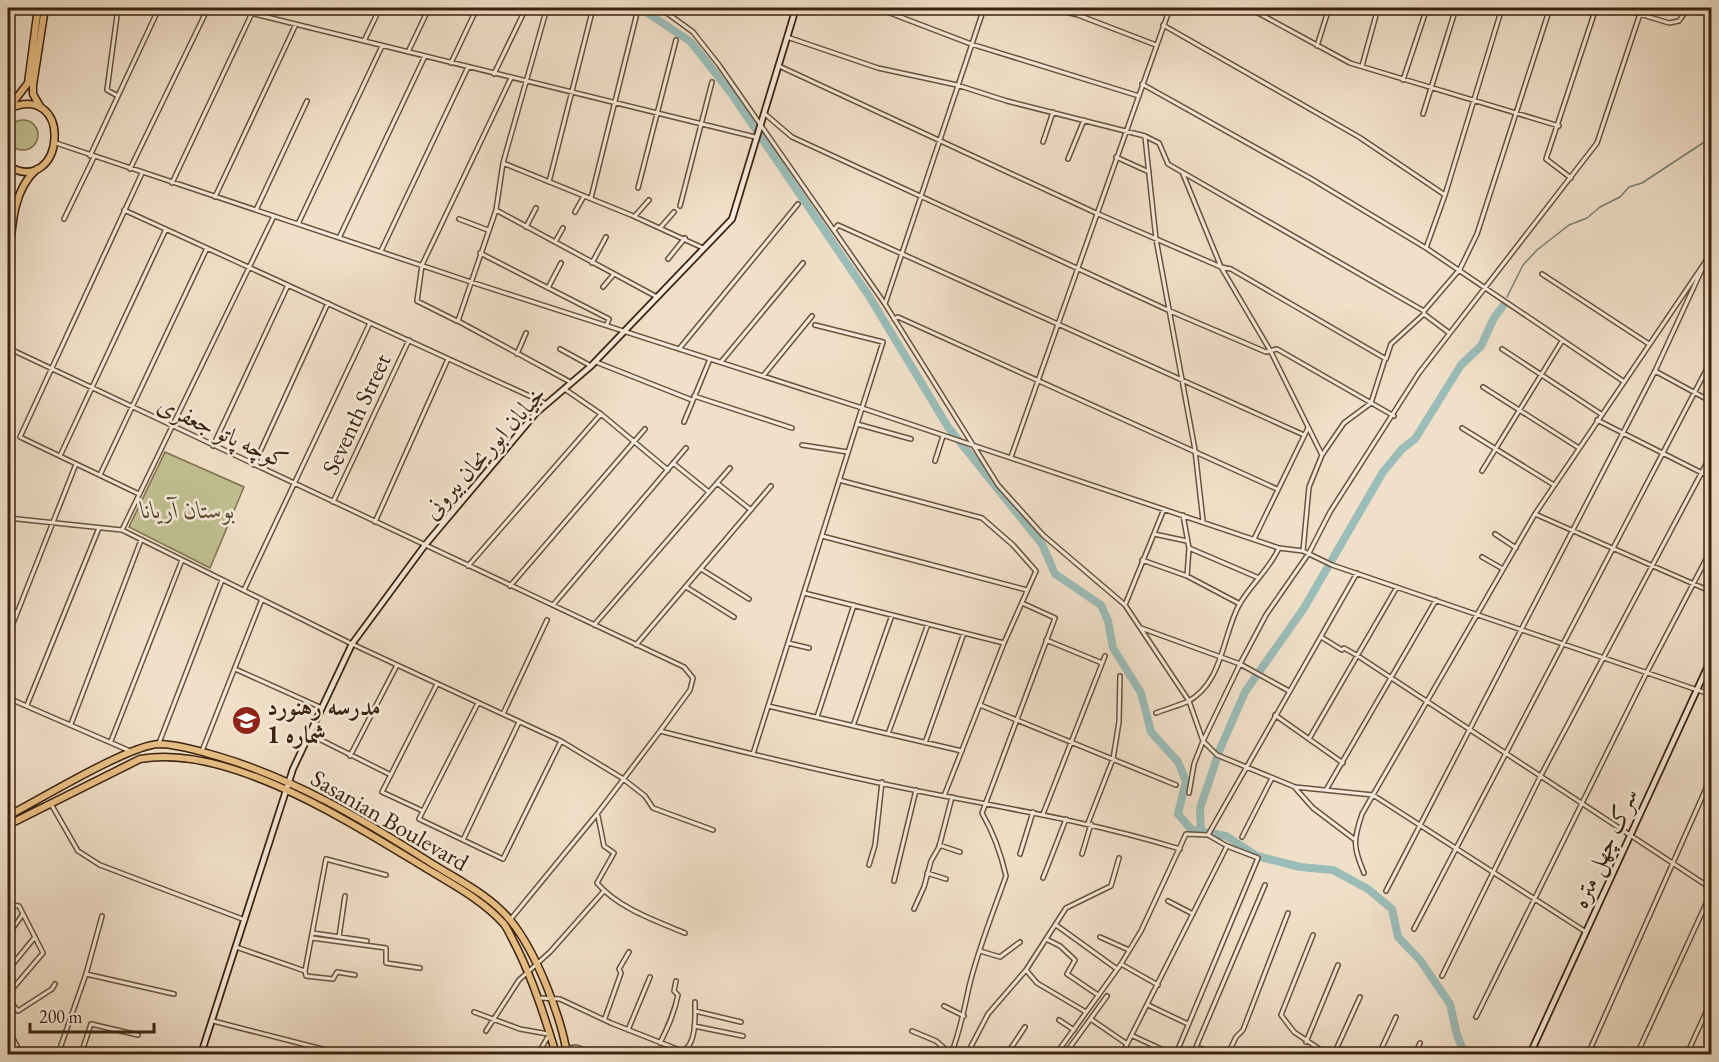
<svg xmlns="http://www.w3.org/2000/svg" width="1719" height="1062" viewBox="0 0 1719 1062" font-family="'EB Garamond',Amiri,serif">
  <rect width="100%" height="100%" fill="#f1e0c9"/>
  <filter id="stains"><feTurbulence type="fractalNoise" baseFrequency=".00333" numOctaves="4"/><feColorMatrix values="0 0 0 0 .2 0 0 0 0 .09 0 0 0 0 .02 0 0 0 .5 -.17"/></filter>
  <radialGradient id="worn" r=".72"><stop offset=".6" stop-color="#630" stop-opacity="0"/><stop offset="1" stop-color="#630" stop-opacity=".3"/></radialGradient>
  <path fill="#c1c091" stroke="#7e7150" stroke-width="1.5" d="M8 135a15 15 0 1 1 30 0a15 15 0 1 1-30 0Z
    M165,452L244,487L210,568L129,527Z"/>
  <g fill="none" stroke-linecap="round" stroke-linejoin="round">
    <path stroke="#757f75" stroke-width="1.5" d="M1507,297L1523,265L1537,250L1569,225L1587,218L1600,207L1620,197L1629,187L1642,183L1712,137"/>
    <path stroke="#9bbdb9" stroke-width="8" d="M640,8L691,42L731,93L869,296L948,427L1042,544L1055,574L1101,605L1108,621L1113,648L1141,693L1151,732L1178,762L1186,781L1178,814L1192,830L1226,836L1257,856L1300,867L1333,870L1368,889L1392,909L1398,937L1420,960L1450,1004L1457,1035L1465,1054
      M1201,831L1200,808L1220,749L1245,692L1304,608L1383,472L1402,449L1415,439L1461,365L1481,346L1494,318L1505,303"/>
    <defs>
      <path id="street" d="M118,8L107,90L118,96
        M230,8L755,137
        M547,8L503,163L496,210L458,321L572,383
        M660,8L693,32L719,65L885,304L998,485L1043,535L1125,605L1189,701L1203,741L1217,755L1295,787L1373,795L1586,932
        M877,8L971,44L1139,96
        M1049,8L1078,15L1156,45
        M1249,8L1350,63L1559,126
        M1620,8L1669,23L1679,21L1688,8
        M1163,25L1359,137L1445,195
        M787,37L878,68L957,85L1007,101L1145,136L1159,143L1168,164L1424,311V314L1448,332
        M364,41L380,8
        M1317,46L1329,8
        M408,52L429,8
        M451,63L477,8
        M779,66L1096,213L1221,267L1231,269L1386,359L1391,344L1424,314
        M1362,66L1378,8
        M494,74L526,8
        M1403,80L1427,8
        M1142,84L1310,178L1426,248L1623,381
        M765,114L792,137L1170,311L1266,352L1277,349L1394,416
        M1423,114L1456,8
        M1145,137L1156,239L1195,450L1203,521
        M1043,142L1053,112
        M56,143L471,282L862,408L753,754
        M90,156L159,8
        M1116,157L1149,172
        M1068,159L1084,120
        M503,163L631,215L703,248
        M130,169L208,8
        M1183,174L1221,267L1271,352L1322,455L1309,487L1303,551
        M1571,178L1546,159L1596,8
        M549,182L593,8
        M172,183L252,13
        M638,188L676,40
        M215,197L296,24
        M591,198L637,13
        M680,206L712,82
        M124,210L547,404
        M256,210L307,101
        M496,210L657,297
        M575,212L584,196
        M635,216L649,200
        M64,219L94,157
        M459,219L488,230
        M298,224L382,46
        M526,227L536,208
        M660,228L674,212
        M835,229L838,225L1304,435
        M339,238L425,56
        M555,242L563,228
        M1426,248L1445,195L1502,8
        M381,251L468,67
        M480,253L609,319L607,324
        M668,259L685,238
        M592,263L606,237
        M1542,274L1649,344
        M603,287L614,274
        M548,288L561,263
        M885,304L984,8
        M1424,311L1460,269L1477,234L1550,8
        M894,319L898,317L1277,489
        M457,321L417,301L422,265L511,78
        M815,325L883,342L862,408L1279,548L1303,551L1332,565L1712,695
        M8,348L684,667L693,678L690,690L660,731
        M560,349L591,366
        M679,349L798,204
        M1502,349L1601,414
        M517,354L526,333
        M596,362L692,400
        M721,362L803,263
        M1655,371L1712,402
        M763,376L812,316
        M1483,387L1579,448
        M566,390L601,414L668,470
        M694,396L792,428
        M1597,420L1712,478
        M684,422L710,359
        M857,424L911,439
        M1462,428L1554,485
        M802,445L848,452
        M213,446L288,285
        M1322,455L1344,423L1371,403L1385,359
        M60,456L166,229
        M1011,457L1170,8
        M935,461L943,436
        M673,463L709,492
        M254,465L328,303
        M1482,471L1562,341
        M100,475L207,248
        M839,480L982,518L1013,545L1036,571L1004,643L944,796
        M717,483L751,510
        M139,494L20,437L142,173
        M333,502L409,340
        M1535,514L1712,592
        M1183,515L1189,548L1187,576
        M8,518L122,530L352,644L561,741L622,778L645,796L653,808L713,830
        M375,522L448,359
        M122,530L274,216
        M1154,534L1187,541
        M1495,534L1516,548
        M822,536L1027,590
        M1254,539L1308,428
        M1189,548L1259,578
        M1482,557L1503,569
        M1142,560L1187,576L1240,604
        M468,566L601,414
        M701,569L749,599
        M510,586L645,429
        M686,587L734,617
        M244,590L370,323
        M804,593L1004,643
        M553,605L686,448
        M1125,605L1164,509
        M8,610L17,612
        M594,625L730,468
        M1141,628L1240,664L1289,691
        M8,636L76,464
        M1321,637L1342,650L1344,648L1358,656L1712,889
        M1046,640L1102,663
        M788,643L809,648
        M636,645L771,486
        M235,669L322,708
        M437,684L382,792L423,811L419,819L503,859L561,741
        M8,698L130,751
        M27,705L99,528
        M980,705L1176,785
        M768,706L962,751
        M1156,713C1166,709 1177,706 1187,702C1223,683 1222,637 1239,605C1251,584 1269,570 1279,548
        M503,714L547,620
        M1275,715L1343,763
        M817,717L854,605
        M71,724L141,540
        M853,726L892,615
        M309,734L391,775
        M888,734L928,624
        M1309,739L1397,587
        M111,741L182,560
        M159,743L222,580
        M925,743L964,633
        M202,751L262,599
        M350,756L397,665
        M1296,789L1313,808L1354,839
        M1326,790L1436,600
        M1189,793L1194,764L1203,741L1240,664L1266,615L1309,553L1330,512L1419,373L1597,143L1642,8
        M51,804L78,851L100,865L245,920
        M423,811L478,703
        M1043,814L1105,656
        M598,816L604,846L614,853L597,883C618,908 656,921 685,933
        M1088,823L1113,759L1119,722L1120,676
        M1242,837L1272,778
        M463,840L519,722
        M939,845L960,852
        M1020,854L1033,812
        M1082,854L1091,824
        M869,865L875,845L882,782
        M927,873L946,879
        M1364,873C1353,847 1353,841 1362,814L1535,514L1712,252
        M1043,878L1066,819
        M894,881L916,790
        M1386,891L1655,371L1704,265
        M1168,901L1193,914
        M8,905L19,906L43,953L8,994
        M914,909L924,887L931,861L939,847L952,797
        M510,920L597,814L660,731C754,755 849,778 944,796C1024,811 1102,825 1180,849
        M1056,925L1117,969
        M1414,929L1712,359
        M313,933L367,941
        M8,935L23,914
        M1313,935L1281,1015L1294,1032L1327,1054
        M339,937L345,896
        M1100,937L1129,950
        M312,938L386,948V963L420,968
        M1046,939L1060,946L1075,960L1067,974L1098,995
        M236,947L305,971L306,976L333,979L337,972L355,975
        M980,951L1000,957L1020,942
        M1121,964L1158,985
        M8,970L35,937
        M1026,970L1037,983L1086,1012
        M305,971L326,859L386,875
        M86,974L102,916
        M1442,976L1540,777L1712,453
        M539,998L560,999L611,1023L682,1051C697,1046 695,1015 695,1002
        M8,999L18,1011L52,989L55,984
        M1148,1005L1188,1024
        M944,1006L964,1016
        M695,1011L741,1022
        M474,1012L520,1029L548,1034
        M1476,1017L1647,672L1712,548
        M605,1018L621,973L619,969L629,952
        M1059,1020L1074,1030
        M1092,1020L1127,1044
        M213,1021L326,1050L327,1054
        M694,1026L743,1036
        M8,1029L21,1054
        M628,1030L650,977
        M486,1031L519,980L550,952L604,891
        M912,1031L936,1041L951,1054
        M1133,1036L1172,1054
        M1306,1042L1338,965
        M660,1043C668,1027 674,1014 678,995L674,991L676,981
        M1197,1047L1216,1054
        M568,1048L576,1047L598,1054
        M58,1054L86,974L174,994
        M81,1054L91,1024L138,1035
        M538,1054L549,1035
        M951,1054C960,1032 964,1010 969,987C978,949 993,913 1006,876C1001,854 993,832 982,813L1055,618L1022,603
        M967,1054L988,1014L1026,970L1066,908L1111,886L1119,858
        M1007,1054L1025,1027
        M1056,1054L1121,964L1141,931L1186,834L1208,835
        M1065,1054L1107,996
        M1122,1054L1227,846
        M1176,1054L1258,858L1227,846L1208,835L1357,573
        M1193,1054L1265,885
        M1228,1054L1236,1037L1243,1030L1288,913
        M1334,1054L1360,997
        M1379,1054L1396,1017
        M1415,1054L1420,1043
        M1588,1054L1712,775
        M1637,1054L1712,891
        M1687,1054L1712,999"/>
      <path id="secondary" d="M201,1054L293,769L352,644L425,545L536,413L591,366L732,219L796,8
        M1530,1054L1712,657"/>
      <path id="highway" d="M11,105L28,83L38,8
        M41,108L33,94V85L45,8
        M8,109C75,79 65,199 8,166
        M8,176L11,194L8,219
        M8,269C12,235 10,192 37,169
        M8,816C39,800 129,745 159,744C177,744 199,751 217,756C295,779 362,819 431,863C458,880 490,895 511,921C536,952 561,1016 567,1054
        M8,825L140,759C226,743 348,821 419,864C448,882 482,899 504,924C509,931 513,941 517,948C534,983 545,1018 556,1054"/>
    </defs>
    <use href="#street" stroke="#68523d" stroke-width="6"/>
    <use href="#secondary" stroke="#3b220e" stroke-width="8"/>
    <use href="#highway" stroke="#3b220e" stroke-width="9"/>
    <use href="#street" stroke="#f6ebdc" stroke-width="3"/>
    <use href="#secondary" stroke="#f6ebdc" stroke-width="4.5"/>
    <use href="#highway" stroke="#e8c084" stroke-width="6"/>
  </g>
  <defs>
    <symbol id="school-disc" viewBox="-11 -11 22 22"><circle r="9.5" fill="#8f2418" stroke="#f6ebdc"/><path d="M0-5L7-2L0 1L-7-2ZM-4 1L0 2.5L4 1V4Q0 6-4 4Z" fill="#fff"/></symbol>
  </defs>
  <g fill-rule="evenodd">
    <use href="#school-disc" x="230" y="704" width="33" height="33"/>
  </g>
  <g text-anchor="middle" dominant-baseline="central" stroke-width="5" stroke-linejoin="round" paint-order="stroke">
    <g font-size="24" fill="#3b220e" stroke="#f6ebdc">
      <text transform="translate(356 414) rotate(-65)">Seventh Street</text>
      <text transform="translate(223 432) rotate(25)">کوچه پاتو جعفری</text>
      <text transform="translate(484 452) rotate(-48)">خیابان ابوریحان بیرونی</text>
      <text transform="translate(390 820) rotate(30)">Sasanian Boulevard</text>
      <text transform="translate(1604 848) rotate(-66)">سرک چهل متره</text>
    </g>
    <g font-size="24" font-style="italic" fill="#5c4a2f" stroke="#f6ebdc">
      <text x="188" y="509">بوستان آریانا</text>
    </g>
    <g font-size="24" font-weight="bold" fill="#3b220e" stroke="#f6ebdc" text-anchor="start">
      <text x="267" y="706">مدرسه رهنورد<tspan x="267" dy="28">شماره 1</tspan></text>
    </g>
  </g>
  <rect width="1719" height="1062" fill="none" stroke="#f1e0c9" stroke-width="30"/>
  <rect x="9" y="9" width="1701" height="1044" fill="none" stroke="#3b220e" stroke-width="3"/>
  <rect x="15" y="15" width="1689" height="1032" fill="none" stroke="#3b220e" stroke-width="1.5"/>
  <path d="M30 1023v9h124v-9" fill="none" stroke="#3b220e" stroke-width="3"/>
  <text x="39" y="1023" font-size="18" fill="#3b220e" stroke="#f6ebdc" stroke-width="4.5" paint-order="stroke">200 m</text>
  <rect width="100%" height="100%" filter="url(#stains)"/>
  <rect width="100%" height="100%" fill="url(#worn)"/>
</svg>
